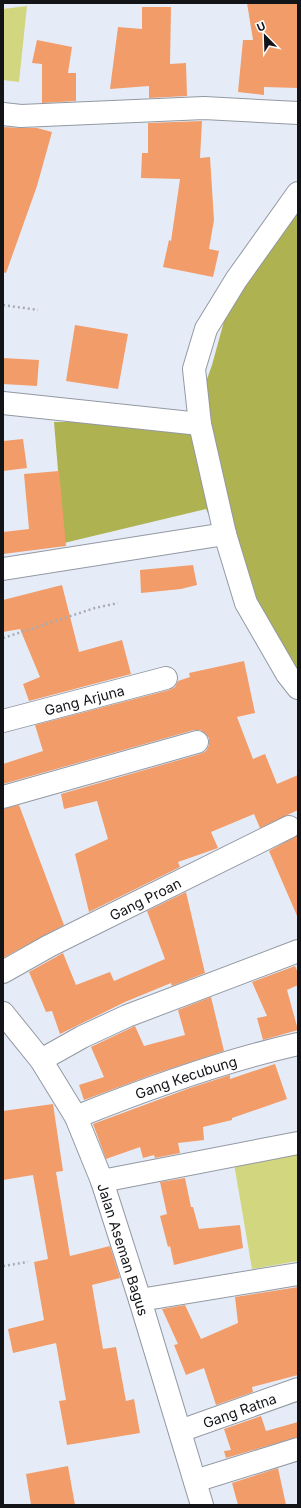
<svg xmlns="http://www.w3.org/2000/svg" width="301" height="1508" viewBox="0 0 301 1508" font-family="Inter,sans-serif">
  <rect width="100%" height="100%" fill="#e6ecf7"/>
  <path fill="#d2d77f" d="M27,6L19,82L3,80V9Z
    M298,1147V1261L252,1269L233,1158Z"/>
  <path fill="#aeb251" d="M298,200V670L274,658L206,509L64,543L54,422L192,421L212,365L234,285Z"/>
  <path fill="#f19c69" d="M247,3H298V88L264,87V95L238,92L243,40H253Z
    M142,7H171L170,64L186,63L187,96L149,98V86L110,89L118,27L142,29Z
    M37,40L72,47L68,73H76V101L42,103V64L32,63Z
    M202,121L200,158L210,157L214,220L209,249L219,251L213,277L163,267L169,240L171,241L180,179L141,178L142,153H148V123Z
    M3,127L21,128H37L52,132L37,186L6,273L3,272Z
    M75,325L128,334L118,389L66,381Z
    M3,358L39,360L37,386L3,384Z
    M23,439L27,468L3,471V441Z
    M59,471L66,546L3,554V532L29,529L24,474Z
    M193,565L197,585L181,589L141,593L140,570Z
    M62,585L79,652L122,640L131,674L29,701L23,684L40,677L20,629L3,632V600Z
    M244,661L255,713L237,717L253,759L265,754L277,784L298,775V810L260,828L254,814L211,832L218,848L178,862L180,867L89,912L75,854L108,839L97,801L64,809L61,794L200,754L206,751L209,745V738L205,733L200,730H194L3,784V764L43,751L35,725L169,690L175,687L178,681L190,677L189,673Z
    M19,805L64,925L3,958V809Z
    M298,835V918L269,851Z
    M186,892L205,973L172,986L171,983L125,1002L60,1034L52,1011L46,1012L29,972L63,953L76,985L110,972L114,981L165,959L147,911Z
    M295,966L298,973V985L287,990L298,1030L263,1040L257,1018L267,1016L252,982Z
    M211,997L224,1051L154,1074L84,1100L79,1085L104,1077L91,1047L135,1026L144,1046L185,1035L178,1010Z
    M275,1064L287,1099L232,1118V1120L203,1127L204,1140L178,1143L180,1153L155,1158L154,1155L143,1158L140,1147L106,1159L93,1124L190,1088L230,1075V1079Z
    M53,1104L63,1171L56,1172L70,1256L110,1246L120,1278L92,1285L103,1349L116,1347L126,1401L134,1399L140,1433L67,1445L59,1401L66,1400L56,1343L13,1353L8,1329L44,1320L34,1262L48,1259L33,1175L3,1180V1111Z
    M185,1178L191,1207H193L199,1229L240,1225L243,1248L174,1265L170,1246L168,1247L160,1216L167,1214L160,1182Z
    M298,1287V1375L252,1387L253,1392L216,1405L204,1368L186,1375L174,1345L178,1344L162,1309L185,1305L201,1339L238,1323L235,1297Z
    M261,1416L266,1431L298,1422V1437L226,1458L224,1451L231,1450L224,1429Z
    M68,1466L75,1505H31L26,1474Z
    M278,1468L286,1505H238L232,1483Z"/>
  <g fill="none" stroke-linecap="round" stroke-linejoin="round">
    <defs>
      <g id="street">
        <path d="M3,114L21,116L204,108L298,113"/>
        <path d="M298,193L236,280L206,329L194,369L200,424L225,534L246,603L287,674L298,688"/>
        <path d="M3,403L200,424"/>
        <path d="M3,569L225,534"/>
        <path id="s1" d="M3,721L166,678"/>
        <path d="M3,797L197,742"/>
        <path id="s2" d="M3,972L49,946L289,827"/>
        <path id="s3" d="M3,1013L41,1060L76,1117L102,1181L140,1300L202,1505"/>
        <path d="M41,1060L82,1037L127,1016L298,951"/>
        <path id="s4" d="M76,1117C148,1088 222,1061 298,1044"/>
        <path d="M102,1181L298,1143"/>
        <path d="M140,1300L298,1274"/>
        <path id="s5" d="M180,1431L298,1389"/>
        <path d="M195,1481L298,1449"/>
      </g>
    </defs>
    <use href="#street" stroke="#9399a3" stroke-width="24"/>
    <path stroke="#a6abb4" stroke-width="2.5" stroke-dasharray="2 3" stroke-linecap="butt" d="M3,305L38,310
      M3,638L95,608L118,603
      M3,1266L28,1262"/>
    <use href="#street" stroke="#fff" stroke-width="22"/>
  </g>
  <g text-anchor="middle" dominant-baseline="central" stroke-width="3" stroke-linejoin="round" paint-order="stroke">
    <g font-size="14" fill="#121418" stroke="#fff">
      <text stroke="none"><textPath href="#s1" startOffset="84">Gang Arjuna</textPath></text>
      <text stroke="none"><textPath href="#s2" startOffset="160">Gang Proan</textPath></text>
      <text stroke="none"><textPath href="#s4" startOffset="117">Gang Kecubung</textPath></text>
      <text stroke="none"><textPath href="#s3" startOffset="268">Jalan Aseman Bagus</textPath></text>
      <text stroke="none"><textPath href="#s5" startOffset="63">Gang Ratna</textPath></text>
    </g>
  </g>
  <rect width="301" height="1508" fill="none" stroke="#121418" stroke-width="8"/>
  <g transform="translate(265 36) rotate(337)" stroke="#ffffff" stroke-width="3" paint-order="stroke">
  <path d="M0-3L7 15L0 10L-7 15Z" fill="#121418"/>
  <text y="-6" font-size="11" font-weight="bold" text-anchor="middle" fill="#121418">U</text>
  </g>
</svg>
